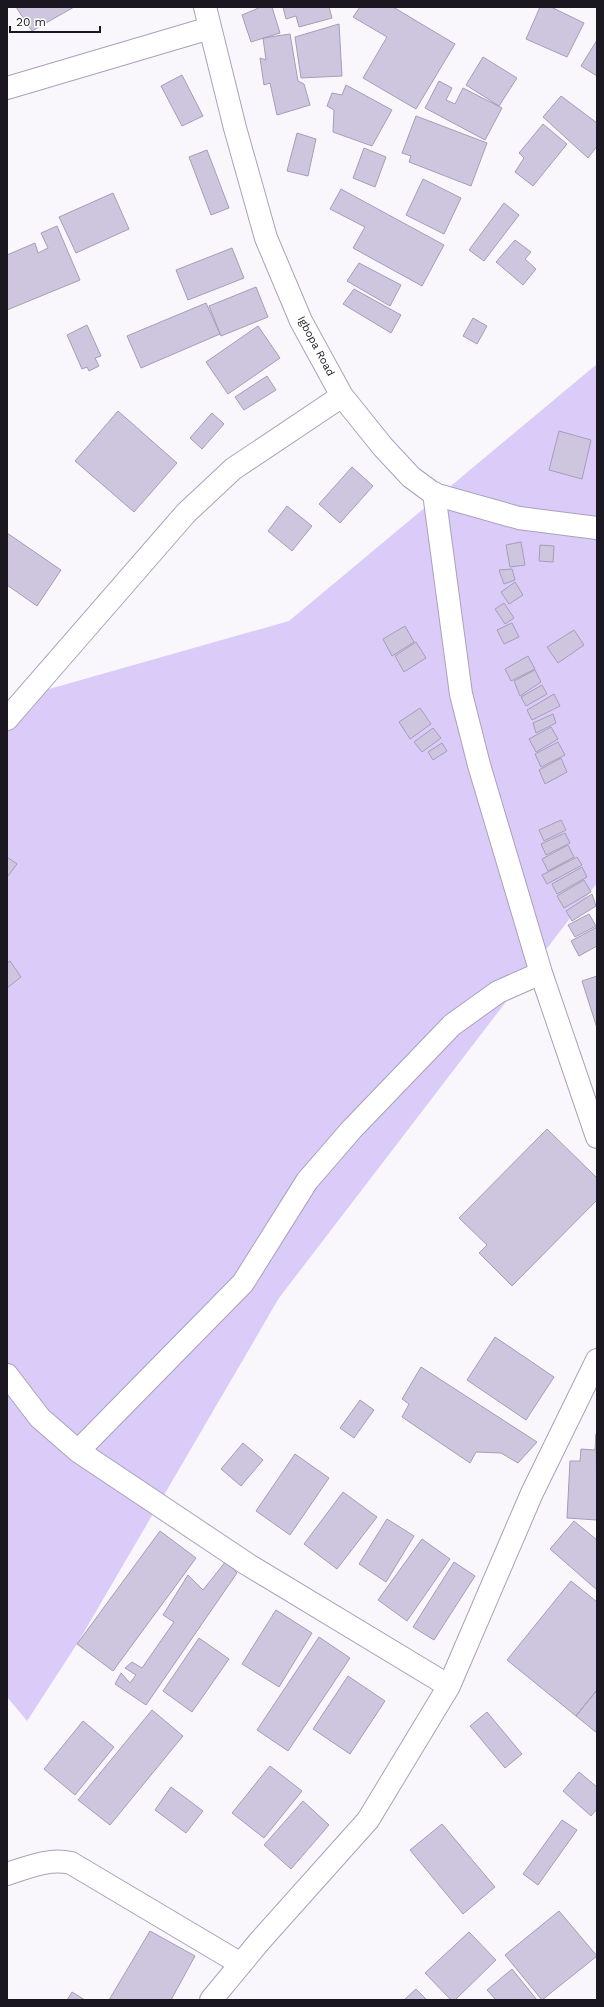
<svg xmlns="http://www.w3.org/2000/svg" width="604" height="2007" viewBox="0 0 604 2007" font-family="'Work Sans',sans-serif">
  <rect width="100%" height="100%" fill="#f9f7fc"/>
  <path fill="#dbcbf9" d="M597,364V883L279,1298L77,1644L27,1721L7,1697V701L289,621Z"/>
  <path fill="#cec5df" stroke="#a69db7" d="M16,7H74L32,31Z
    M261,7H272L280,33L251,42L242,15Z
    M283,7H329L332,18L299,27L296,16L286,19Z
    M360,7H393L455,44L416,109L363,78L387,37L353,17Z
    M540,7H551L584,23L567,57L526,39Z
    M339,24L342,76L301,78L295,37Z
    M290,34L298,81L304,84L310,105L277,115L270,83L264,85L260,58L266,60L263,38Z
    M597,40V76L581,66Z
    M483,57L517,78L499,106L466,85Z
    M182,75L203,116L182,126L161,86Z
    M439,81L452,88L446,100L455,104L463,88L502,108L485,140L425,108Z
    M346,85L392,110L372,146L333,132L334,110L327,106L332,93L342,95Z
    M561,96L597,123V146L588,158L543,117Z
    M416,116L487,143L471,186L409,162L411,156L402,153Z
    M543,124L567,144L533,186L515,172L524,158L519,153Z
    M297,133L316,139L308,176L287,171Z
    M364,148L386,157L375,187L353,178Z
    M207,150L229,208L211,215L189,157Z
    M423,179L461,198L444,234L406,215Z
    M341,189L444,245L422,286L353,248L365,227L330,209Z
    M113,193L129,229L76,253L59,217Z
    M504,203L519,215L484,261L469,250Z
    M57,226L80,280L7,310V255L35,243L38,253L48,248L41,233Z
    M515,240L531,252L525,259L536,269L523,285L496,262Z
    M232,248L244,278L188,300L176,270Z
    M359,263L401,285L390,306L347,281Z
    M256,287L268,317L221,336L209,306Z
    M354,289L401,315L391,333L343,304Z
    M206,303L220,334L141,368L127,336Z
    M473,318L487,326L477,344L463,336Z
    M87,325L101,356L95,358L99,366L89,371L87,367L82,369L67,335Z
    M258,326L280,358L228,394L206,362Z
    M267,376L276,390L244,410L235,397Z
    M118,411L177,463L134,512L75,461Z
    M212,413L224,424L202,449L190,438Z
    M559,431L591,440L582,479L549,470Z
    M352,467L373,486L340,523L319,504Z
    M287,506L312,526L292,551L268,531Z
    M7,533L61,570L37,606L7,585Z
    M521,542L525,565L510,567L506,545Z
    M540,545L554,546L553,562L539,561Z
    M512,569L515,580L504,584L499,570Z
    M515,582L523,595L509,604L501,592Z
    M504,603L514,618L505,624L495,609Z
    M512,623L519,637L504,644L497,630Z
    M405,626L414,642L392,656L383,639Z
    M574,630L584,645L558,663L547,647Z
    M416,642L426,658L404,672L395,656Z
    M528,656L535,669L511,681L505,669Z
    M535,670L541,682L520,696L514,681Z
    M542,685L547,694L526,706L521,697Z
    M554,694L560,706L532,720L527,710Z
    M420,708L431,724L410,739L399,722Z
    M553,714L556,723L536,733L533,723Z
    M551,727L558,739L536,752L529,739Z
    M433,728L441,738L422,752L414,742Z
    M558,742L565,755L541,767L535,754Z
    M442,743L447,751L433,760L428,752Z
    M561,758L567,772L545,784L539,770Z
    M561,820L566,830L544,841L539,830Z
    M565,833L570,843L546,855L541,844Z
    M568,845L574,857L548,871L542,859Z
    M7,857L17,864L8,876L7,875Z
    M577,857L582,865L547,884L542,875Z
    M582,867L587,877L557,894L552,884Z
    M584,880L591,892L564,908L557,896Z
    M592,894L596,906L572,921L566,911Z
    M589,914L596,926L575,937L568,925Z
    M597,927V946L579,956L571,941Z
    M10,961L21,977L7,988V963Z
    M597,976V1028L582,981Z
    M547,1129L597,1178V1200L512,1286L479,1253L487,1245L459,1218Z
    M495,1337L554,1377L526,1420L467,1380Z
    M421,1367L537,1442L518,1463L501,1453L476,1452L470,1463L402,1417L409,1404L402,1399Z
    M360,1400L374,1410L354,1438L340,1428Z
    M596,1434L597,1520L567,1518L570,1461H580L581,1449L595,1450Z
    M243,1443L263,1460L241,1486L221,1469Z
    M295,1454L329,1478L290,1535L256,1511Z
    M343,1492L377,1517L337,1569L304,1544Z
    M387,1519L414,1536L386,1582L359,1564Z
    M574,1521L597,1540V1590L550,1549Z
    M160,1531L196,1558L113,1671L77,1644Z
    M422,1539L450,1559L407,1621L378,1600Z
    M226,1561L237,1573L146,1705L115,1684L121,1673L130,1683L136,1675L125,1668L132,1662L142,1668L174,1622L163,1615L188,1575L203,1590Z
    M454,1562L475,1576L434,1640L413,1627Z
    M571,1581L597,1602V1690L576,1716L507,1660Z
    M276,1610L312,1633L279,1687L242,1664Z
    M319,1637L350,1658L288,1751L257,1730Z
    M199,1638L229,1659L192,1712L163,1691Z
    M348,1676L385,1701L350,1754L313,1729Z
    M597,1690V1733L576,1716Z
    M152,1710L183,1736L110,1825L78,1800Z
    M487,1712L522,1754L505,1768L470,1726Z
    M83,1721L114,1747L75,1795L44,1769Z
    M270,1766L302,1791L264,1838L232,1813Z
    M579,1772L597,1787V1809L591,1816L563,1791Z
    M171,1787L203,1811L186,1833L155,1810Z
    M303,1801L329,1825L291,1869L264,1845Z
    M562,1820L577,1830L538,1885L523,1874Z
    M442,1824L495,1887L463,1914L410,1850Z
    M559,1911L597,1956L542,2000L505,1955Z
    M150,1931L195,1956L171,2000H109Z
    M469,1932L496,1960L455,2000H451L425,1973Z
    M512,1969L537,2000H496L487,1990Z
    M416,1989L427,2000H404Z
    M72,1992L85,2000H67Z"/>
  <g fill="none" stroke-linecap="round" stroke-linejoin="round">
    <defs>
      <path id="minor" d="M205,7L235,128L266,238L301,321L342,396L383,447L411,477L434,494L519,518L597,528
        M7,88L210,28
        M434,493L461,694L479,765L541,973L597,1137
        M7,719L186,513L233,469L342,396
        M7,1375L40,1418L78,1451L247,1564L449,1686
        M78,1451L243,1283L307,1181L352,1129L452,1025L498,992L541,973
        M7,1874C29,1867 49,1858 71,1863L241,1964
        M211,2000L259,1942L368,1820L449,1686L532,1493L597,1360"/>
    </defs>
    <use href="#minor" stroke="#aaa1bb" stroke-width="24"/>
    <use href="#minor" stroke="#fff" stroke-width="22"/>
  </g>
  <g text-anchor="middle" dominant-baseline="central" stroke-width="3" stroke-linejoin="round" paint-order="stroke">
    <g font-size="11" fill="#1a1720" stroke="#fff">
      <text transform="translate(316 346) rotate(62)">Igbopa Road</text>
    </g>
  </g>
  <rect width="604" height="2007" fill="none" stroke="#1a1720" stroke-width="16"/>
  <path d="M10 26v6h90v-6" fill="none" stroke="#1a1720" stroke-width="2"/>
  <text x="16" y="26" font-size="12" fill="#1a1720" stroke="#ffffff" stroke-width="3" paint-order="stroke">20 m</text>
</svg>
